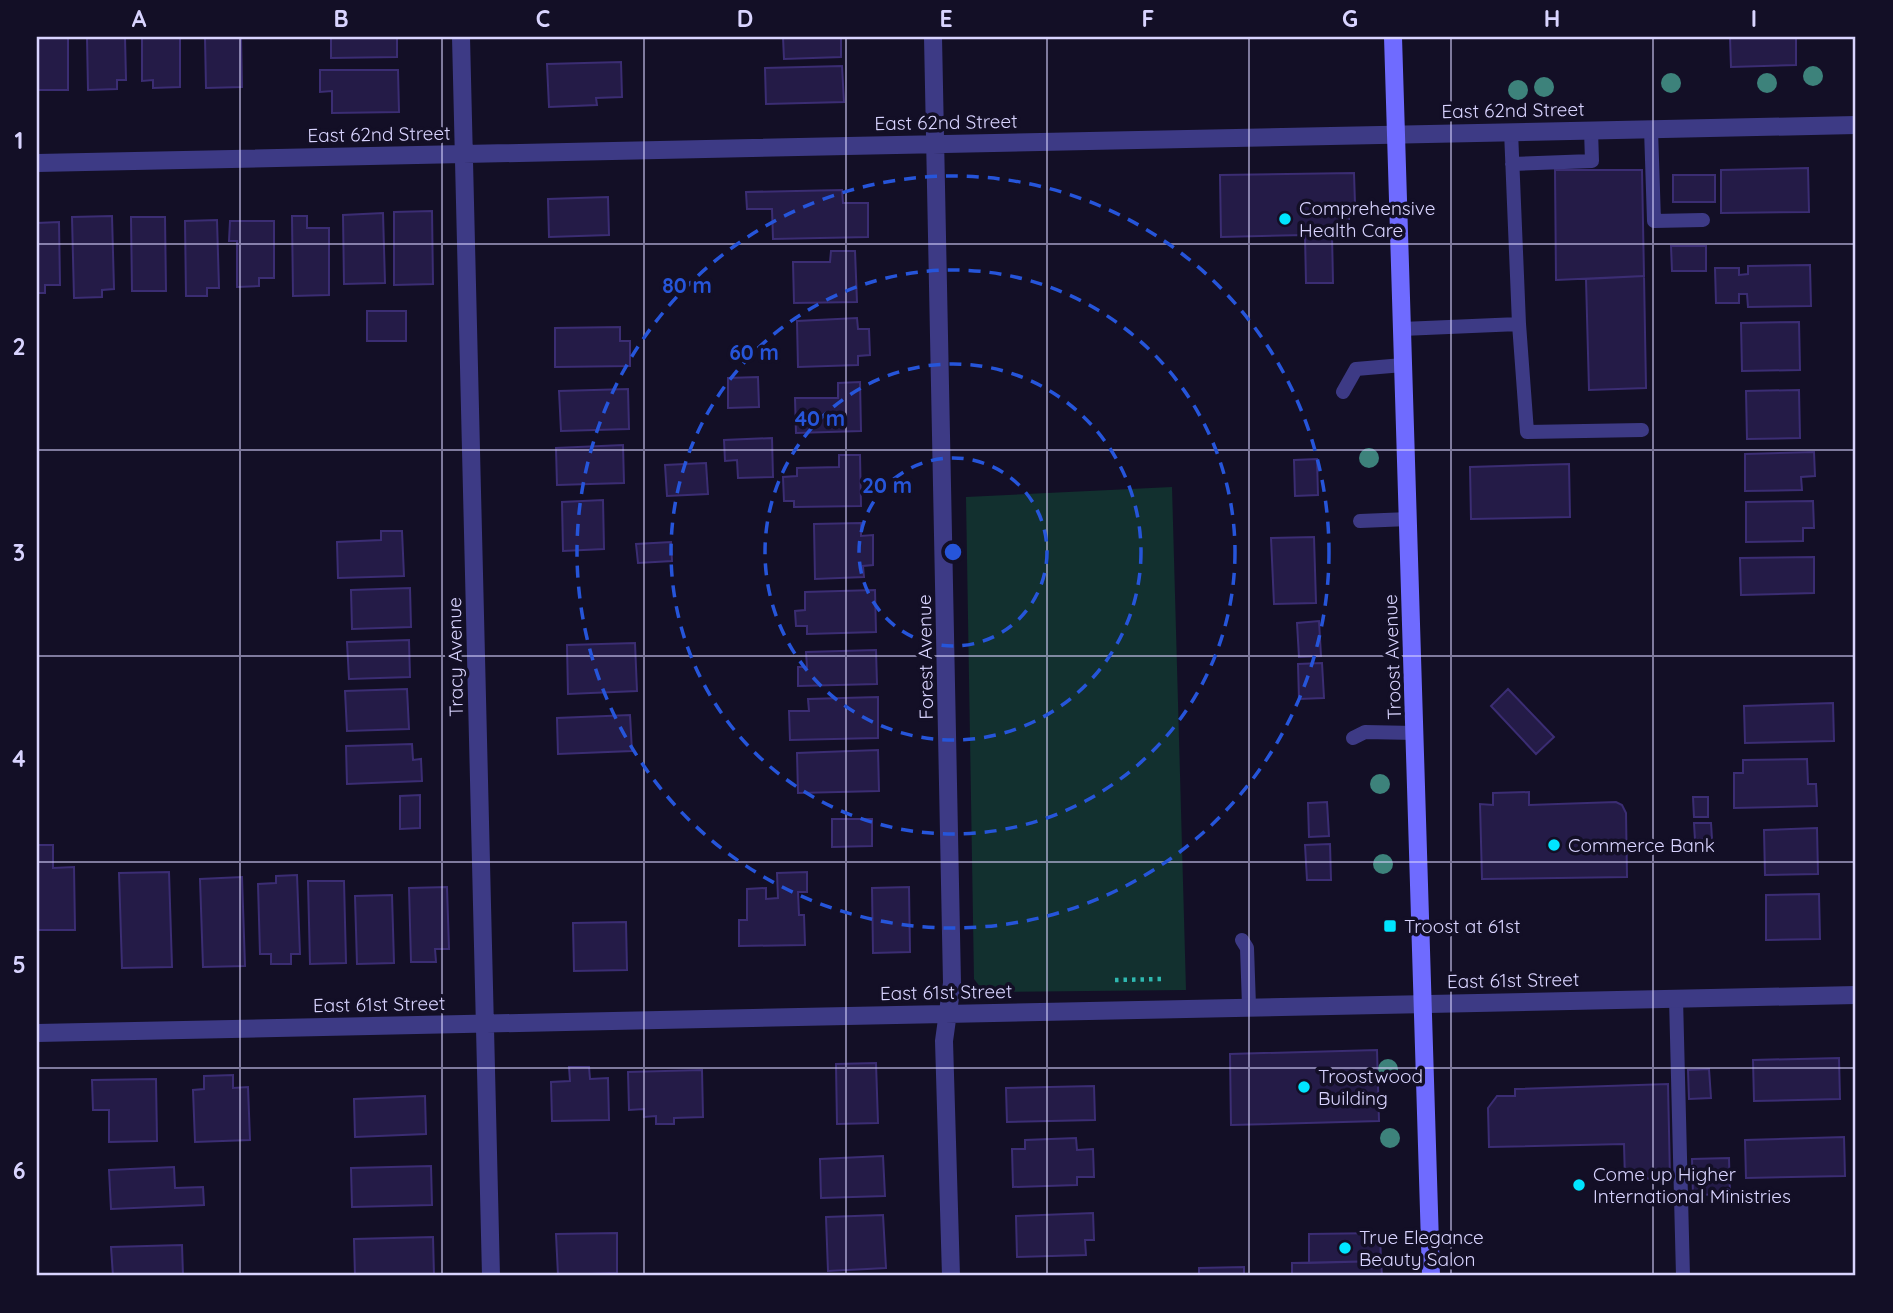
<svg xmlns="http://www.w3.org/2000/svg" width="1893" height="1313" viewBox="0 0 1893 1313" font-family="Quicksand,sans-serif">
  <rect width="100%" height="100%" fill="#130f26"/>
  <path fill="#12302f" d="M1172,487L1186,990L984,992L974,979L966,497Z"/>
  <path fill="#241b47" stroke="#3b2d73" stroke-width="2" d="M37,37H68V90H38Z
    M87,37H125L126,80H117V89L88,90Z
    M142,37H180V87L153,88V80L142,81Z
    M205,37H241L242,87L206,88Z
    M331,37H397V57L331,58Z
    M783,37H841V57L784,59Z
    M1730,37H1796V65L1731,67Z
    M621,62L622,97L596,98L597,105L549,107L547,64Z
    M842,66L844,102L766,104L765,68Z
    M320,70H398L399,112L332,113V91L320,92Z
    M1808,168L1809,212L1721,213V170Z
    M1555,170H1642L1644,276L1556,280Z
    M1354,173L1355,204H1349V234H1332L1333,283H1306L1305,235L1221,237L1220,175Z
    M1673,175H1715V202H1673Z
    M842,190L843,203H868V237L773,239L772,209H747L746,192Z
    M608,197L609,235L549,237L548,199Z
    M432,211L433,284L394,285V212Z
    M383,213L385,283L344,284L343,215Z
    M112,216L114,289L102,290V297L74,298L72,217Z
    M292,216H307V228H329V295L293,296Z
    M131,217H165L166,291H132Z
    M217,220L219,288H207V296H186L185,221Z
    M230,221H274V278H259V286L237,287V241H229Z
    M59,222L60,285H45V293H37V223Z
    M1671,246H1706V271H1672Z
    M831,251H855L857,302L794,303L793,262H830Z
    M1810,265L1811,306L1748,307L1747,294H1739V303H1716L1715,268H1739V275L1748,274V266Z
    M1644,276L1646,388L1589,390L1586,279Z
    M367,311H406V341H367Z
    M857,318L858,329H869L870,355L858,356V365L798,367L797,321Z
    M1799,322L1800,370L1742,371L1741,323Z
    M620,327V341H630V366L555,367V328Z
    M758,377L759,407L728,408V378Z
    M860,382L861,431L796,433L795,398H838V383Z
    M628,389L629,429L561,431L559,391Z
    M1799,390L1800,438L1747,439L1746,391Z
    M772,438L773,477L738,478L737,460L725,461L724,440Z
    M623,445L624,483L557,485L556,448Z
    M1814,452L1815,476L1801,477L1802,490L1745,491V454Z
    M839,455H860L861,506L794,507V501H784L783,477L797,476V468L839,467Z
    M1317,459L1318,495L1295,496L1294,460Z
    M706,463L708,494L667,496L665,465Z
    M1569,464L1570,517L1471,519L1470,467Z
    M603,500L604,549L563,551L562,502Z
    M1813,501L1814,528H1803V541L1746,542V502Z
    M861,523V536L873,535V565L863,566L864,577L815,579L814,524Z
    M381,531H402L404,576L338,578L337,542L381,540Z
    M1314,537L1316,603L1274,604L1271,538Z
    M671,542L672,561L638,563L636,544Z
    M1814,557V593L1741,595L1740,558Z
    M410,588L411,627L352,629L351,590Z
    M875,590L876,632L807,634V626H796L795,611L805,610V592Z
    M1319,621L1321,656L1299,657L1297,623Z
    M409,640L410,677L349,679L347,642Z
    M635,643L637,691L568,694L567,645Z
    M876,650L877,684L798,686V667H807L806,652Z
    M1322,663L1324,698L1299,699L1298,664Z
    M407,689L409,729L347,731L345,691Z
    M1508,689L1554,737L1536,754L1491,706Z
    M878,697V738L790,740L789,711H809L808,699Z
    M1833,703L1834,741L1745,743L1744,706Z
    M630,715L632,751L558,754L557,718Z
    M412,744L413,760L421,759L422,781L347,784L346,746Z
    M878,750L879,791L798,793L797,753Z
    M1807,759L1808,784H1816L1817,806L1734,808V773H1743V760Z
    M1529,792V805L1616,802L1622,805L1626,813L1627,877L1482,879L1480,804L1493,805V793Z
    M420,795V828L400,829V796Z
    M1693,797H1708V817H1694Z
    M1327,802L1329,836L1309,837L1308,803Z
    M832,819H872V846L832,847Z
    M1694,823H1711L1712,839L1695,840Z
    M1817,828L1818,874L1765,875L1764,830Z
    M1330,844L1331,880H1307L1305,845Z
    M37,845H53V868L74,867L75,930H37Z
    M169,872L172,967L122,968L119,873Z
    M807,872V892H798L799,915H804L805,945L739,946V920H747V889L766,888V899L778,898L777,873Z
    M297,875L300,954H291V964H271V954H260L258,884L276,883V876Z
    M242,877L245,966L203,967L200,879Z
    M308,881H344L346,963L310,964Z
    M447,887L449,949H435L436,962H411L409,888Z
    M909,887L910,952L873,953L872,888Z
    M1819,894L1820,939L1766,940V895Z
    M392,895L394,963L357,964L355,896Z
    M626,922L627,970L574,971L573,923Z
    M1377,1050L1379,1121L1231,1125L1230,1054Z
    M1839,1058L1840,1099L1754,1101L1753,1060Z
    M876,1063L878,1123L837,1124L836,1064Z
    M569,1067H589L590,1079L608,1078L609,1120L552,1121L551,1082L570,1081Z
    M1709,1069L1711,1098L1689,1099L1688,1070Z
    M702,1070L703,1117L674,1118V1124H656V1116L644,1117V1109L629,1110L628,1072Z
    M233,1075V1088L248,1087L250,1140L195,1142L193,1090L204,1089V1076Z
    M156,1079L157,1141L109,1142V1110H93L92,1080Z
    M1668,1084L1670,1178L1625,1179L1624,1144L1489,1147L1488,1108L1497,1096H1515V1089Z
    M1094,1086L1095,1120L1007,1122L1006,1088Z
    M425,1096L426,1134L355,1137L354,1099Z
    M1844,1137L1845,1176L1746,1178L1745,1140Z
    M1076,1138L1077,1150L1093,1149L1094,1177H1077V1185L1013,1187L1012,1149H1025V1140Z
    M883,1156L885,1196L821,1198L820,1159Z
    M1729,1158L1730,1194L1693,1195L1692,1159Z
    M431,1166L432,1205L352,1207L351,1168Z
    M174,1167L175,1188L203,1187L204,1205L111,1209L109,1170Z
    M1093,1213L1094,1240H1085L1086,1255L1017,1257L1016,1216Z
    M883,1215L886,1268L828,1271L826,1217Z
    M617,1233V1273L558,1275L556,1234Z
    M1380,1233L1381,1261L1309,1263V1234Z
    M433,1237L434,1276H355L354,1239Z
    M182,1245L183,1276H113L111,1247Z
    M1381,1261L1382,1276H1292V1263Z
    M1244,1267V1276H1199V1268Z"/>
  <g fill="none" stroke-linecap="round" stroke-linejoin="round">
    <path stroke="#2fb8b0" stroke-width="4.5" stroke-dasharray="3.5 5" stroke-linecap="butt" d="M1115,980L1162,979"/>
    <path stroke="#3d3a85" stroke-width="14" d="M1651,129L1654,221L1703,220
      M1512,164L1592,161L1591,130
      M1519,324L1527,432L1642,430
      M1402,329L1519,324L1511,131
      M1343,392L1356,369L1403,365
      M1360,521L1409,519
      M1353,738L1365,732L1415,733
      M1242,940L1247,948L1249,1006
      M1676,998L1683,1276"/>
    <path stroke="#3d3a85" stroke-width="18" d="M461,37L491,1276
      M933,37L952,983L944,1041L951,1276
      M37,163L1856,125
      M37,1033L1856,995"/>
    <path stroke="#6f6bff" stroke-width="18" d="M1393,37L1431,1276"/>
  </g>
  <g fill="#3d827b">
    <circle cx="1813" cy="76" r="10"/>
    <circle cx="1671" cy="83" r="10"/>
    <circle cx="1767" cy="83" r="10"/>
    <circle cx="1544" cy="87" r="10"/>
    <circle cx="1518" cy="90" r="10"/>
    <circle cx="1369" cy="458" r="10"/>
    <circle cx="1380" cy="784" r="10"/>
    <circle cx="1383" cy="864" r="10"/>
    <circle cx="1388" cy="1069" r="10"/>
    <circle cx="1390" cy="1138" r="10"/>
  </g>
  <path fill="none" stroke="#d9d4ff" stroke-width="2" stroke-opacity="0.55" d="M240,37V1276M442,37V1276M644,37V1276M846,37V1276M1047,37V1276M1249,37V1276M1451,37V1276M1653,37V1276M37,244H1856M37,450H1856M37,656H1856M37,862H1856M37,1068H1856"/>
  <g fill="none" stroke="#2655da" stroke-width="3.5" stroke-dasharray="12 9">
    <circle cx="953" cy="552" r="94"/>
    <circle cx="953" cy="552" r="188"/>
    <circle cx="953" cy="552" r="282"/>
    <circle cx="953" cy="552" r="376"/>
  </g>
  <g fill="#00e5ff" stroke="#130f26" stroke-width="2.5">
    <circle cx="1285" cy="219" r="7"/>
    <circle cx="1554" cy="845" r="7"/>
    <rect x="1383" y="919" width="14" height="14" rx="3.5"/>
    <circle cx="1304" cy="1087" r="7"/>
    <circle cx="1579" cy="1185" r="7"/>
    <circle cx="1345" cy="1248" r="7"/>
  </g>
  <g text-anchor="middle" dominant-baseline="central" stroke-width="7" stroke-linejoin="round" paint-order="stroke">
    <g font-size="19" fill="#d9d4ff" stroke="#130f26">
      <text transform="translate(1513 110) rotate(-1)">East 62nd Street</text>
      <text transform="translate(946 122) rotate(-1)">East 62nd Street</text>
      <text transform="translate(379 134) rotate(-1)">East 62nd Street</text>
      <text transform="translate(455 657) rotate(-91)">Tracy Avenue</text>
      <text transform="translate(925 657) rotate(-91)">Forest Avenue</text>
      <text transform="translate(1392 657) rotate(-92)">Troost Avenue</text>
      <text transform="translate(1513 980) rotate(-1)">East 61st Street</text>
      <text transform="translate(946 992) rotate(-1)">East 61st Street</text>
      <text transform="translate(379 1004) rotate(-1)">East 61st Street</text>
    </g>
    <g font-size="19" fill="#d9d4ff" stroke="#130f26" text-anchor="start">
      <text x="1299" y="208">Comprehensive<tspan x="1299" dy="22">Health Care</tspan></text>
      <text x="1568" y="845">Commerce Bank</text>
      <text x="1404" y="926">Troost at 61st</text>
      <text x="1318" y="1076">Troostwood<tspan x="1318" dy="22">Building</tspan></text>
      <text x="1593" y="1174">Come up Higher<tspan x="1593" dy="22">International Ministries</tspan></text>
      <text x="1359" y="1237">True Elegance<tspan x="1359" dy="22">Beauty Salon</tspan></text>
    </g>
  </g>
  <circle cx="953" cy="552" r="10" fill="#2655da" stroke="#130f26" stroke-width="3.5"/>
  <g font-size="21" text-anchor="middle" font-weight="bold" fill="#2655da" stroke="#130f26" stroke-width="7" stroke-linejoin="round" paint-order="stroke">
    <text x="687" y="293">80 m</text>
    <text x="754" y="360">60 m</text>
    <text x="820" y="426">40 m</text>
    <text x="887" y="493">20 m</text>
  </g>
  <rect width="1893" height="1313" fill="none" stroke="#130f26" stroke-width="77"/>
  <rect x="38" y="38" width="1816" height="1236" fill="none" stroke="#d9d4ff" stroke-width="2.5"/>
  <g font-size="23" text-anchor="middle" font-weight="bold" fill="#d9d4ff">
    <text x="139" y="27">A</text>
    <text x="341" y="27">B</text>
    <text x="543" y="27">C</text>
    <text x="745" y="27">D</text>
    <text x="946" y="27">E</text>
    <text x="1148" y="27">F</text>
    <text x="1350" y="27">G</text>
    <text x="1552" y="27">H</text>
    <text x="1754" y="27">I</text>
    <text x="19" y="149">1</text>
    <text x="19" y="355">2</text>
    <text x="19" y="561">3</text>
    <text x="19" y="767">4</text>
    <text x="19" y="973">5</text>
    <text x="19" y="1179">6</text>
  </g>
</svg>
